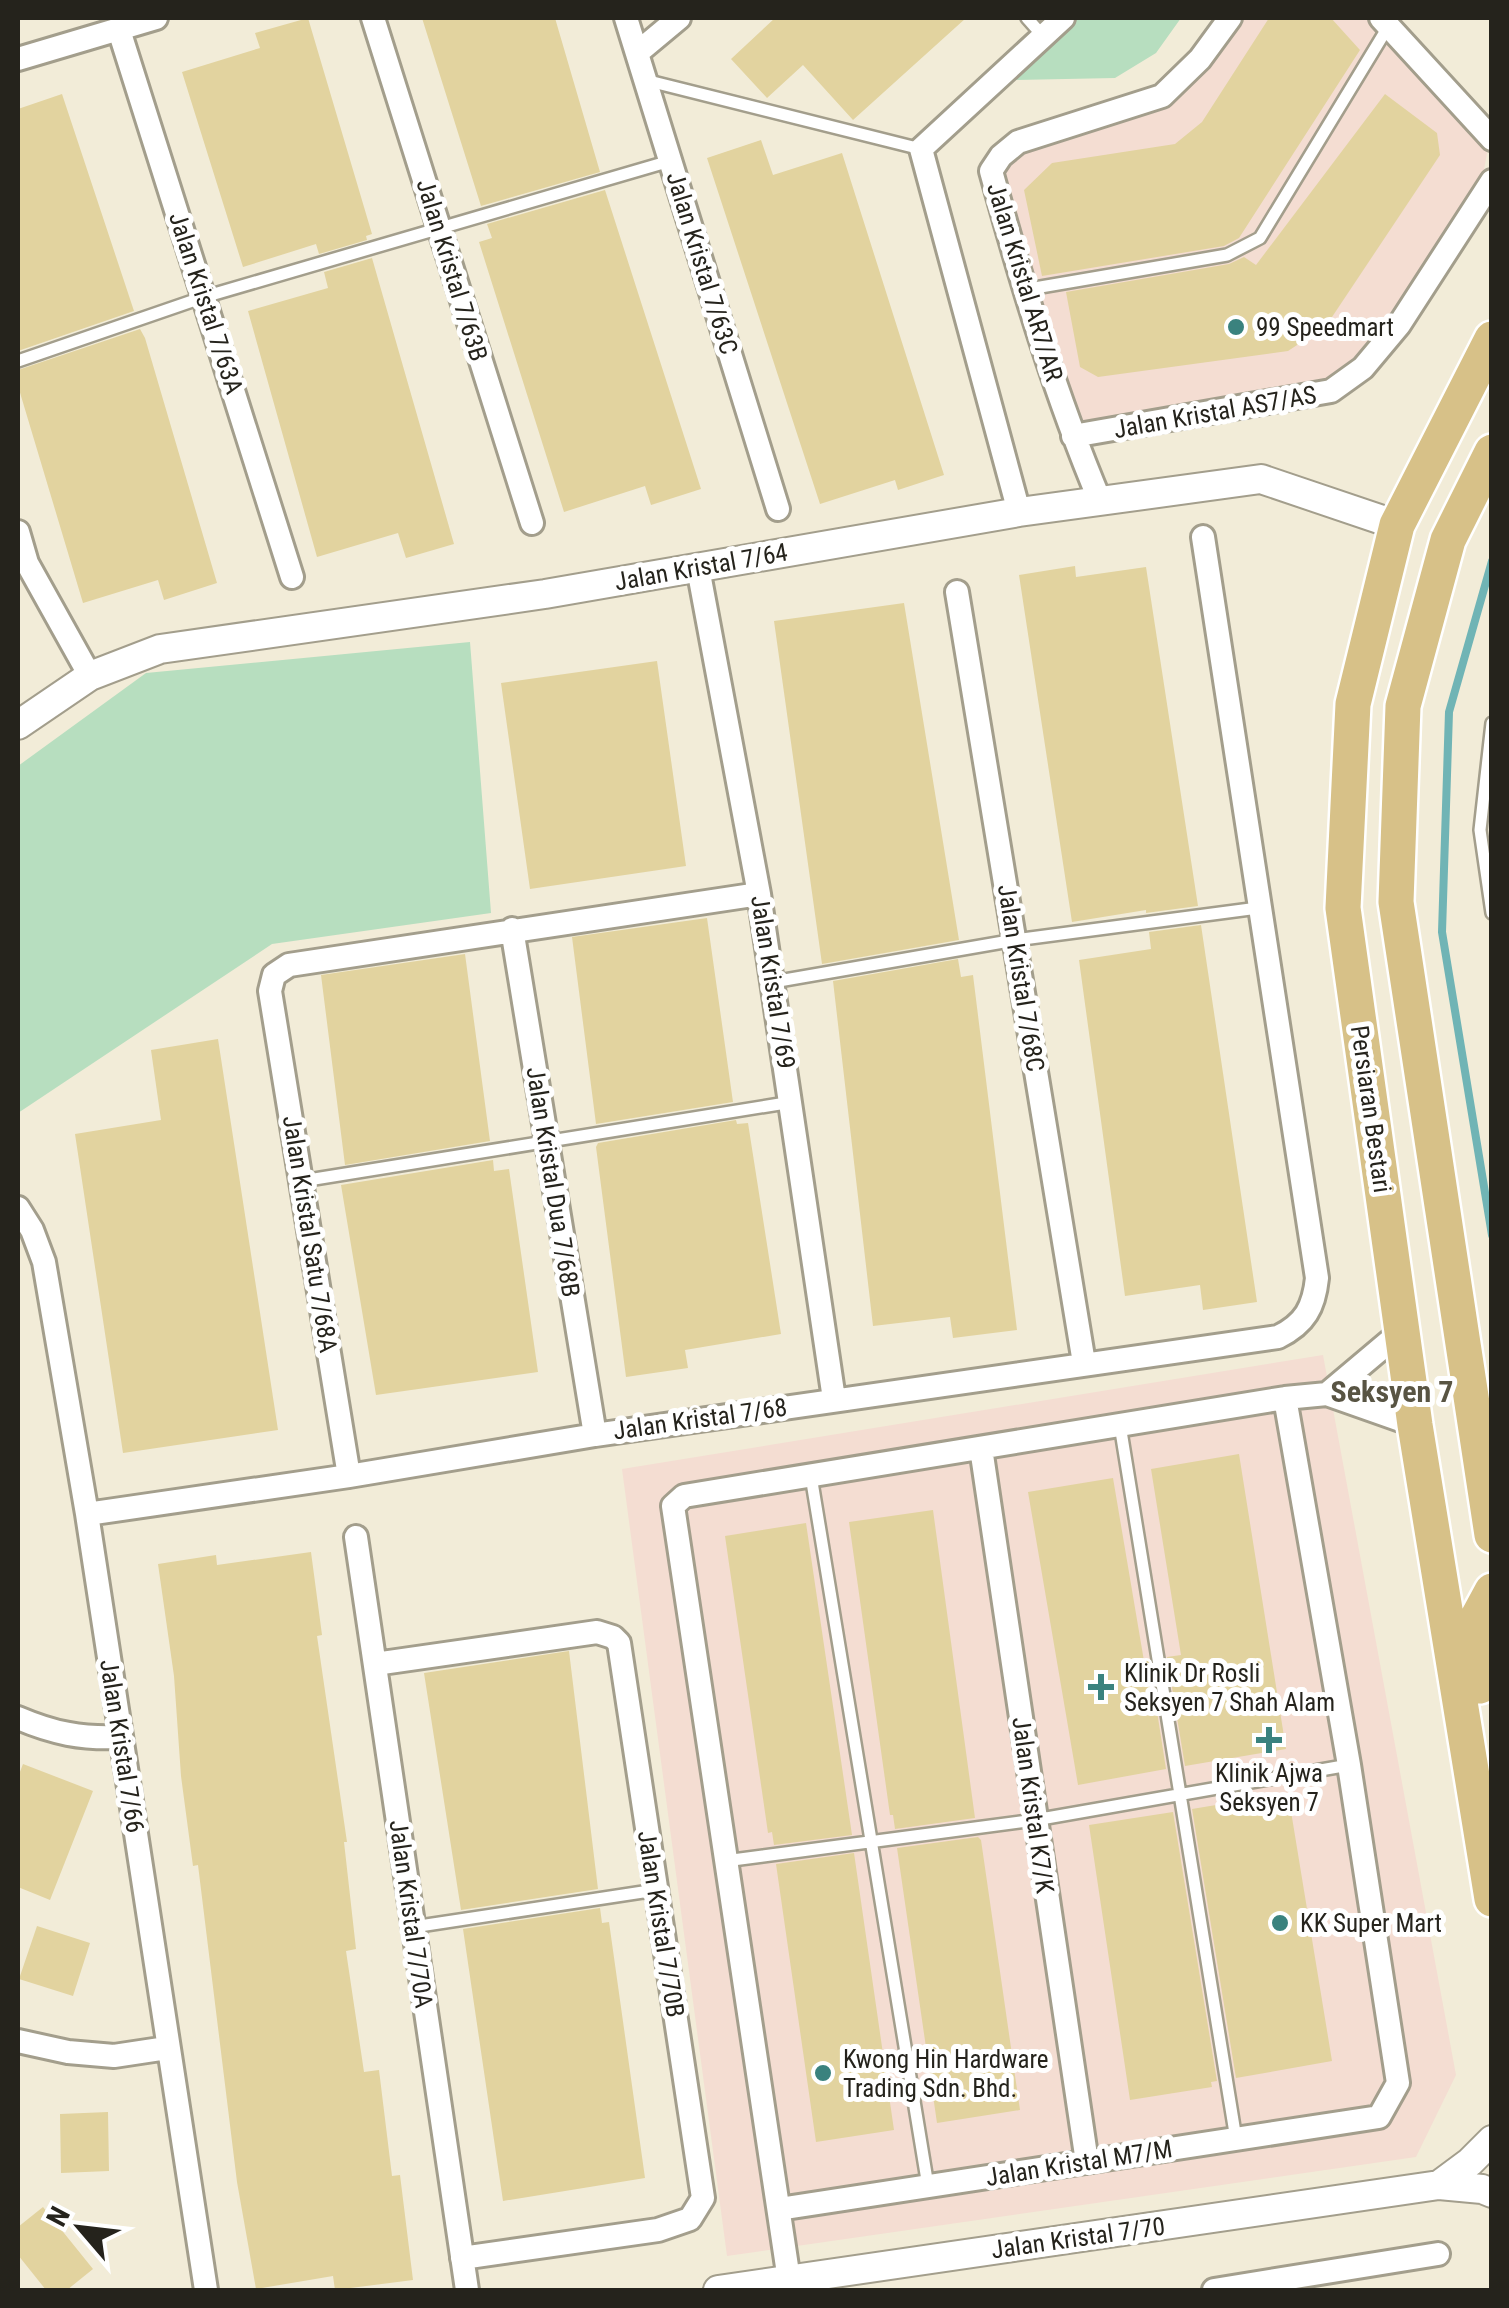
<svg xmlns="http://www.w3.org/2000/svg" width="1509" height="2308" viewBox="0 0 1509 2308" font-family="'Roboto Condensed',sans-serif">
  <rect width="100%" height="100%" fill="#f2ecd8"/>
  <path fill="#f4ddd2" d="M1240,18H1367L1488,148L1483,175L1395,316L1356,361L1329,382L1078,425L1002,174L1008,163L1023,151L1166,106L1197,78Z
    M1323,1355L1456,2075L1416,2157L727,2256L622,1469Z"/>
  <path fill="#b7debf" d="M1078,18H1181L1156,53L1115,78L1013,80Z
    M470,642L491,913L272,944L18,1113V766L146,673Z"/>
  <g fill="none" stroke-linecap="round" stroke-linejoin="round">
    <path stroke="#70b4b5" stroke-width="8" d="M1492,561L1449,712L1442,932L1492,1235"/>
  </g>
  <path fill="#e2d39f" d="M308,18L372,234L366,236L367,240L319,254L316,244L243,267L182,72L260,48L255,33Z
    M422,18H555L600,172L481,206Z
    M775,18H966L853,120L803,65L767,98L731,59Z
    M1269,18H1331L1360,50L1239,238L1224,246L1042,276L1024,190L1052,163L1175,144L1202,122Z
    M62,94L134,311L18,351V109Z
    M1385,94L1437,133L1440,155L1326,326L1288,351L1098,377L1080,367L1066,292L1229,264L1244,257L1256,265Z
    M761,140L773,175L842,153L944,475L898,490L895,480L820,504L707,158Z
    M605,190L701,489L651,505L645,486L564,512L479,242L492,238L487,224Z
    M372,258L454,544L406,558L398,533L317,557L248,311L328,288L324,272Z
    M140,329L145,338L217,583L164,600L158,580L83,603L18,386V370Z
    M1075,566L1076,577L1146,567L1198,906L1146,913V910L1072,922L1019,575Z
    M904,603L959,940L822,964L774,621Z
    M657,661L686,866L530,889L501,683Z
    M707,918L733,1102L596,1124L572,937Z
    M1201,925L1257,1302L1203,1310L1200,1285L1125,1296L1079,960L1151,949L1149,932Z
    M465,954L490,1141L345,1165L321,975Z
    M958,959L961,977L973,975L1017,1330L953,1338L950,1317L873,1326L833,981Z
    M218,1039L278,1430L123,1453L75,1134L161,1120L151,1050Z
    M736,1120L737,1124L748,1123L781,1334L685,1350L688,1368L626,1377L596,1147L598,1143Z
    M493,1160L494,1171L509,1169L538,1372L376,1395L341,1185Z
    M1239,1454L1286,1749L1185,1766L1167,1657L1181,1655L1151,1469Z
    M1113,1478L1144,1661L1149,1660L1166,1769L1078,1785L1028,1492Z
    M933,1510L975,1818L895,1829L893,1815H890L849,1522Z
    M806,1523L852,1835L774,1845L772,1832L768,1833L725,1536Z
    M311,1552L322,1635L317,1636L347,1842H344L356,1949L346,1951L364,2072L379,2070L392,2176L400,2175L413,2280L335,2290L333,2276L256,2289L237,2182L198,1865L193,1866L181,1776L174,1676L158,1564L216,1555L217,1565Z
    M569,1651L598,1889L461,1910L424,1673Z
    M23,1764L93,1791L50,1900L18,1887V1777Z
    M1288,1793L1332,2061L1236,2078L1192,1809Z
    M1173,1812L1217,2081L1211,2082L1212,2087L1130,2100L1089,1825Z
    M978,1837L981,1840L1020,2110L937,2123L897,1848Z
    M854,1853L894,2130L816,2142L776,1864Z
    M600,1908L602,1923L609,1922L645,2178L503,2201L463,1929Z
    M37,1926L90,1943L73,1996L19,1979Z
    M108,2112L109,2171L61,2173L60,2114Z
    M43,2207L93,2269L67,2290H46L18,2255V2227Z"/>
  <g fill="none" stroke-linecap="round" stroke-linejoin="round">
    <defs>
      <path id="service" d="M1027,18L1043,36
        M645,80L921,149
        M1023,290L1227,255L1260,238L1388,27
        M18,361L204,297L670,161
        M1492,723L1480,830L1492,913
        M773,982L1015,940L1258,908
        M302,1181L792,1102
        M1120,1425L1236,2139
        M811,1476L928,2186
        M725,1861L1035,1820L1349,1765
        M413,1927L656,1890"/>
      <path id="minor" d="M373,18L532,523
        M626,18L778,509
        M1381,18L1492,139
        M119,30L292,577
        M637,53L679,18
        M18,59L156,18
        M1073,436L1331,391L1363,368L1399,325L1492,181
        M1100,501C1055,394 1022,284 991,171L1001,156L1018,142L1162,96L1200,59L1230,18
        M1019,512L921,149L1063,18
        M18,532L27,563L90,676
        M698,568L759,894L834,1399
        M957,592L1084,1363
        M512,929L595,1435
        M18,1208L32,1230L44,1262L87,1514L206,2290
        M1327,1394L1403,1330
        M981,1448L1087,2162
        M349,1476L270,991L274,975L289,965L759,894
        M87,1514L349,1476L595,1435L1278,1337C1305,1324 1314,1307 1317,1278L1203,537
        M356,1537L467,2290
        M375,1664L597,1632L613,1637L619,1643L703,2198L690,2219L658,2230L462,2258
        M18,1718C53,1733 82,1739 121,1737
        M18,2041L68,2052L114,2056L167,2048
        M779,2209L1379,2117L1398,2083L1349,1765L1285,1398
        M789,2280L673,1506L684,1496L1285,1398L1327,1394L1415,1425
        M1214,2290L1438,2254"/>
      <path id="tertiary" d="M18,725L90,676L160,649L545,594L1019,512L1261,479L1397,525
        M1439,2185L1470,2162L1492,2140
        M718,2290L1439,2185L1482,2189L1492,2193"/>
      <path id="primary" d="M1492,339L1397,525L1353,704L1343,908L1415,1425L1492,1899
        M1492,452L1448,540L1403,706L1396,902L1492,1535
        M1480,1686L1473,1626L1492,1591"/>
    </defs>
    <use href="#service" stroke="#a39e8c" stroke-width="16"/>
    <use href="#minor" stroke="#a39e8c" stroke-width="28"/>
    <use href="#tertiary" stroke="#a39e8c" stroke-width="32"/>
    <use href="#primary" stroke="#fff" stroke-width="40"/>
    <use href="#service" stroke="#fff" stroke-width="11"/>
    <use href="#minor" stroke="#fff" stroke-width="22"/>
    <use href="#tertiary" stroke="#fff" stroke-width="28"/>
    <use href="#primary" stroke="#d7c188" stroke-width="35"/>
  </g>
  <g fill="#3a827e" stroke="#fff" stroke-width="4">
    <circle cx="1236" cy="327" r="10"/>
    <path d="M1096 1672h10v10h10v10h-10v10h-10v-10h-10v-10h10z"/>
    <path d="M1264 1725h10v10h10v10h-10v10h-10v-10h-10v-10h10z"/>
    <circle cx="1280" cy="1923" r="10"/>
    <circle cx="823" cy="2073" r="10"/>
  </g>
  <g text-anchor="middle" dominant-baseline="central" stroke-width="10" stroke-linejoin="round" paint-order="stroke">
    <g font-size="25" fill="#25231c" stroke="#fff">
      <text transform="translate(702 263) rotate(73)">Jalan Kristal 7/63C</text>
      <text transform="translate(452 270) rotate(73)">Jalan Kristal 7/63B</text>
      <text transform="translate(1025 282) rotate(73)">Jalan Kristal AR7/AR</text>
      <text transform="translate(206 303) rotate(72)">Jalan Kristal 7/63A</text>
      <text transform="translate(1215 412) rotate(-10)">Jalan Kristal AS7/AS</text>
      <text transform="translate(701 567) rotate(-10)">Jalan Kristal 7/64</text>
      <text transform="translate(1021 978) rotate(81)">Jalan Kristal 7/68C</text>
      <text transform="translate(773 982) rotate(81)">Jalan Kristal 7/69</text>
      <text transform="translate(1371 1109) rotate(82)">Persiaran Bestari</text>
      <text transform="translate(553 1182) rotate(81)">Jalan Kristal Dua 7/68B</text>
      <text transform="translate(310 1234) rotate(81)">Jalan Kristal Satu 7/68A</text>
      <text transform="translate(700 1419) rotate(-8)">Jalan Kristal 7/68</text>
      <text transform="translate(122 1746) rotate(81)">Jalan Kristal 7/66</text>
      <text transform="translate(1033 1805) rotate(82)">Jalan Kristal K7/K</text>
      <text transform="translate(411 1914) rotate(82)">Jalan Kristal 7/70A</text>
      <text transform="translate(661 1924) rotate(81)">Jalan Kristal 7/70B</text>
      <text transform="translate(1079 2163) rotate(-9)">Jalan Kristal M7/M</text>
      <text transform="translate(1078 2238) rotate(-8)">Jalan Kristal 7/70</text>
    </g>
    <g font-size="25" fill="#25231c" stroke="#fff" text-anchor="start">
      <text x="1256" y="327">99 Speedmart</text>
      <text x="1124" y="1673">Klinik Dr Rosli<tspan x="1124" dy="29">Seksyen 7 Shah Alam</tspan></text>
      <text x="1269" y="1773" text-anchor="middle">Klinik Ajwa<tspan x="1269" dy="29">Seksyen 7</tspan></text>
      <text x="1300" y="1923">KK Super Mart</text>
      <text x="843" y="2059">Kwong Hin Hardware<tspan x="843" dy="29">Trading Sdn. Bhd.</tspan></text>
    </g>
    <g font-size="30" font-weight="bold" fill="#585443" stroke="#fff">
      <text x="1392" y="1391">Seksyen 7</text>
    </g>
  </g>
  <rect width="1509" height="2308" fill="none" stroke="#25231c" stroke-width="40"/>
  <g transform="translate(80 2228) rotate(298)" stroke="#ffffff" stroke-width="8" paint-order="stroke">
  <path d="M0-8L18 38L0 25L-18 38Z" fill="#25231c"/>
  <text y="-15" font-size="28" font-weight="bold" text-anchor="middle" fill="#25231c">N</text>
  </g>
</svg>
